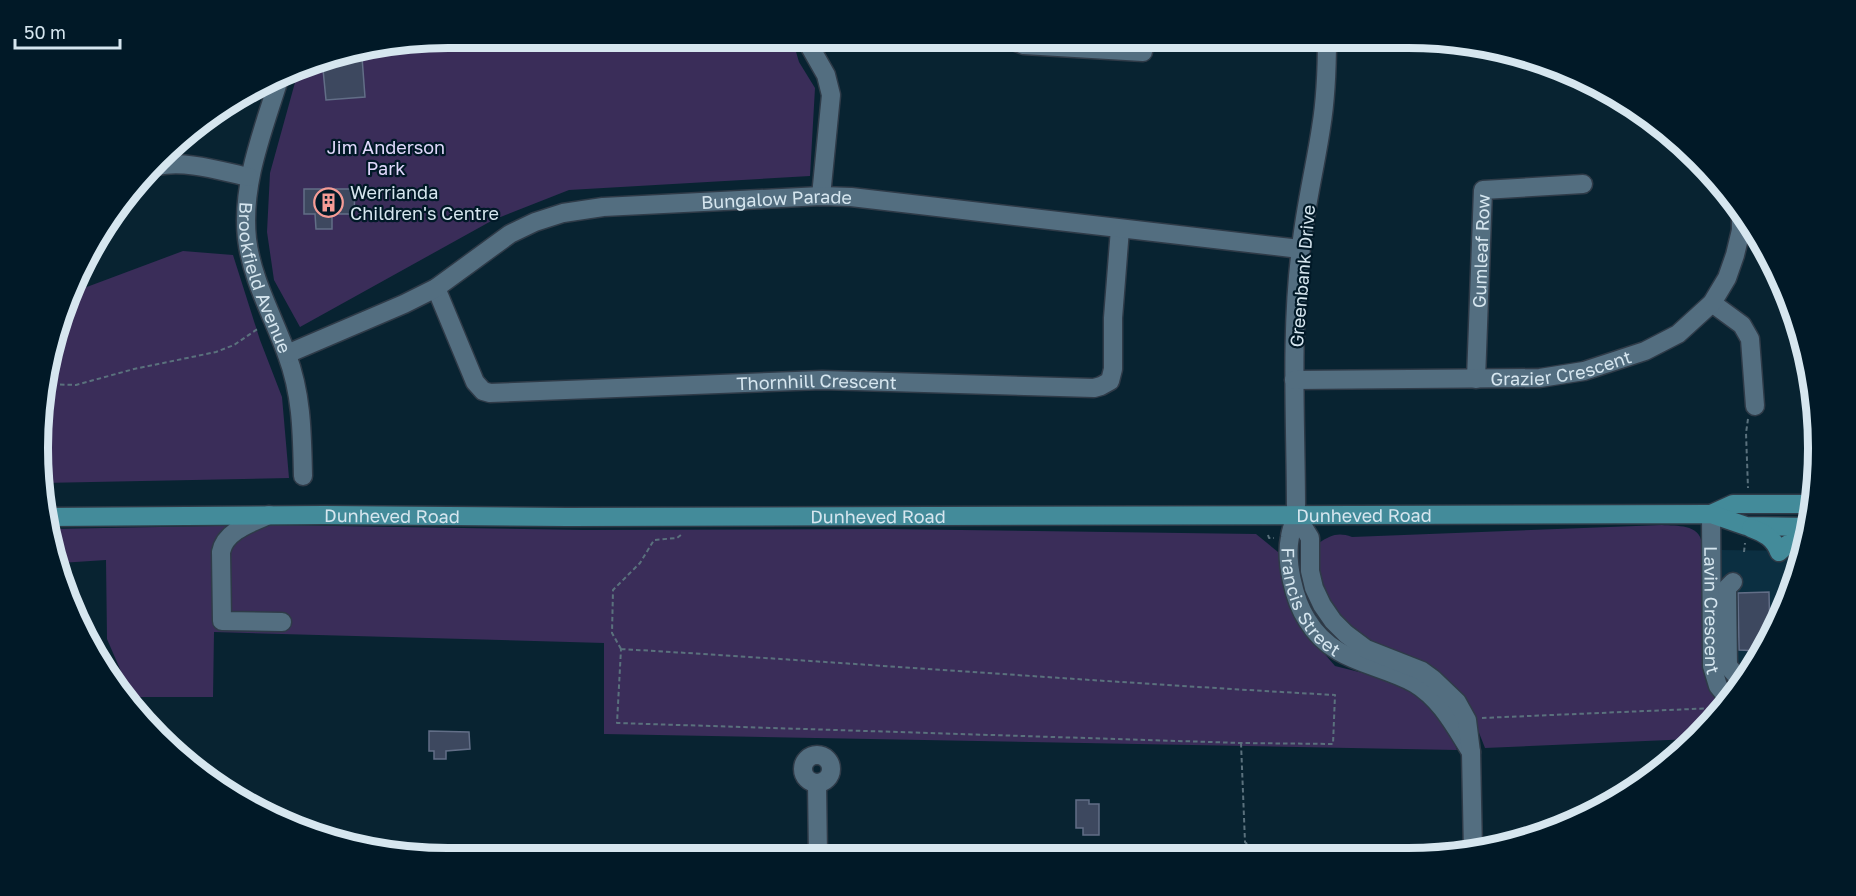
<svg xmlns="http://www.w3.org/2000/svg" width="1856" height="896" viewBox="0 0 1856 896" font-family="'Golos Text',sans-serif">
  <rect width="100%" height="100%" fill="#082331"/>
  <path fill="#0b2f41" d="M1720,550L1804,551L1787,605L1733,698L1722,709Z"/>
  <path fill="#3a2d59" d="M448,38H792L799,62L815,88L810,176L569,190L493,220L300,327L274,280L267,232L270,173L299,68L316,59Z
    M183,251L233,255L260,340L282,397L289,478L42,483L45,368L68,294Z
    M272,525L584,530L884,529L1256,534L1278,552L1299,624L1335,666L1383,678L1412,690L1435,707L1448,728L1457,750L604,734V643L214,632L213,697H132L107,639L106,560L60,563L49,529Z
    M1662,525C1677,526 1699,524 1702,543L1705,675L1718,699L1725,706L1692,739L1485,748L1469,707L1353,631L1326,600L1318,582L1319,543C1331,535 1338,532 1352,537Z"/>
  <path fill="#3d485f" stroke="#626e87" stroke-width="1.5" d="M362,57L365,97L326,100L322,59Z
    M304,189H355L354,214H332V229H316L315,214H304Z
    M1769,592L1770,636L1761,651L1739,650L1738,593Z
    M429,731L469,732L470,749L446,751V759H434V751H429Z
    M1076,800H1089V804H1099V835H1083V828H1076Z"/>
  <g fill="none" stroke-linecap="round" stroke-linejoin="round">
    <defs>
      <g id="minor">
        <path d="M805,38L826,75L831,95L821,196"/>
        <path d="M1006,38L1024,45L1143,52"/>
        <path id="s1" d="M1327,38C1327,68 1326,98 1321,128C1315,168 1305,208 1301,248C1290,335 1296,424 1296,511C1296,520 1291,528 1290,537C1285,561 1294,600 1307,620C1333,663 1375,662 1414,683C1441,699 1455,727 1471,752"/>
        <path id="s2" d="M279,79C263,131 241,184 247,239C252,280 273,316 287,355C302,395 302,434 303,476"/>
        <path d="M157,166C187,160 220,171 249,177"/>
        <path id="s3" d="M436,288L475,382L483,391L490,393L822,380L1094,388L1101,386L1110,381L1113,369V318L1120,229"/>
        <path d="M1712,303L1742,325L1750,339L1755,406"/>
        <path id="s4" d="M287,354L404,304L436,288L510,234L535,222L563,213L603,207L821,196L851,197L1300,249"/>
        <path id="s5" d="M1476,379L1483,190L1583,184"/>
        <path id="s6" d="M1294,380L1540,378L1584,371L1645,351L1678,334L1712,303L1727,278L1735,255L1741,230V210"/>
        <path id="s7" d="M1711,514L1712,666L1718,686L1730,701"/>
        <path d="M269,515C251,523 225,531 221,552L222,621L282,622"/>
        <path d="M1296,515L1310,538V571L1314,588L1322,605L1333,621L1346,634L1366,649L1422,671L1433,679L1457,702L1467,720L1471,752L1473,852"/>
        <path d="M1733,582L1727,588L1728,666L1735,674"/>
        <circle cx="817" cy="769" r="14"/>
        <path d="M817,784L818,857"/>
      </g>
      <g id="major">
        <path d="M1711,514L1733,504H1813"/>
        <path id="s8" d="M46,517L324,515L567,517L1711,514L1746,526L1811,527"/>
        <path d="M1751,528C1764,533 1774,538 1779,552L1788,544L1806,543"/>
      </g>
    </defs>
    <use href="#minor" stroke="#2f3b48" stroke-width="21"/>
    <use href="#major" stroke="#2f3b48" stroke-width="21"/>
    <path stroke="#5a717d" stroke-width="2" stroke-dasharray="4.5 3" stroke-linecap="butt" d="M45,384L76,385L134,369L216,352L234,345L259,328
      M1748,419L1746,433L1748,488
      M1268,535L1269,538H1274
      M1744,552L1745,543
      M621,649C859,663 1097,682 1335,695L1333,744L1241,743L617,723Z
      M621,649L612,633L613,590L640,563L654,540L677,538L682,534
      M1482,718L1716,708
      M1700,732L1707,717L1717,708
      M1241,743L1245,842L1259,856"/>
    <use href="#minor" stroke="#536e80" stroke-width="18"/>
    <use href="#major" stroke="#438b9a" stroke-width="18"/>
  </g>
  <defs>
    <symbol id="building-ring" viewBox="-11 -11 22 22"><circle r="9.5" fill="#011927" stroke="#f59c96" stroke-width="1.5"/><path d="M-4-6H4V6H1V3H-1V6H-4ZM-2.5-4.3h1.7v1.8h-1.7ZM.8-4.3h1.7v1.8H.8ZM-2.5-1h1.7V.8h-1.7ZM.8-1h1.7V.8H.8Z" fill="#f59c96"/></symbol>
  </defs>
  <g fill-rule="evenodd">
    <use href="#building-ring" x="312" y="186" width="33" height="33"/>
  </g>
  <g text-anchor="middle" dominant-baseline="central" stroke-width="4.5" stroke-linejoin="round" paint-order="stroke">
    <g font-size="18" fill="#e1d9fc" stroke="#011927">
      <text x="386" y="147">Jim Anderson<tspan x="386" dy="21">Park</tspan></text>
    </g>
    <g font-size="18" fill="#d6e6ef" stroke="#011927" text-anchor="start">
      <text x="350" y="192">Werrianda<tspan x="350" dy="21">Children's Centre</tspan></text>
    </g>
    <g font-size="18" fill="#d6e6ef" stroke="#011927">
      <text stroke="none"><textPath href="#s4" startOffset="526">Bungalow Parade</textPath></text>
      <text stroke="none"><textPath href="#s5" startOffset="128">Gumleaf Row</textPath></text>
      <text stroke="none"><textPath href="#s2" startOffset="206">Brookfield Avenue</textPath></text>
      <text transform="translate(1302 276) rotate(-85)">Greenbank Drive</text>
      <text stroke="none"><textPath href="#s6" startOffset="268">Grazier Crescent</textPath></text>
      <text stroke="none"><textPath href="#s3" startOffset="448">Thornhill Crescent</textPath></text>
      <text stroke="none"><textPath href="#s8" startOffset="346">Dunheved Road</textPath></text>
      <text stroke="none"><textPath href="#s8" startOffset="1318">Dunheved Road</textPath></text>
      <text stroke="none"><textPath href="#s8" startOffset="832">Dunheved Road</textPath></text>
      <text stroke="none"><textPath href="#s1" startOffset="573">Francis Street</textPath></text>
      <text stroke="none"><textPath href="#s7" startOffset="96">Lavin Crescent</textPath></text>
    </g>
  </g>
  <path d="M0 0H1856V896H0ZM448 48H1408A400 400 0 0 1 1808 448V448A400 400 0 0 1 1408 848H448A400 400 0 0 1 48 448V448A400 400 0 0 1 448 48Z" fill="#011927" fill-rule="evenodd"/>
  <path fill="none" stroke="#d6e6ef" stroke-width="8" d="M448 48H1408A400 400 0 0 1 1808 448V448A400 400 0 0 1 1408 848H448A400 400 0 0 1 48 448V448A400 400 0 0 1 448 48Z"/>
  <path d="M15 39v9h105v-9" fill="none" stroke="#d6e6ef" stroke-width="3"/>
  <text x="24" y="39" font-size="18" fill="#d6e6ef" stroke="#011927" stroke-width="4.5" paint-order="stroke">50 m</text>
</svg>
